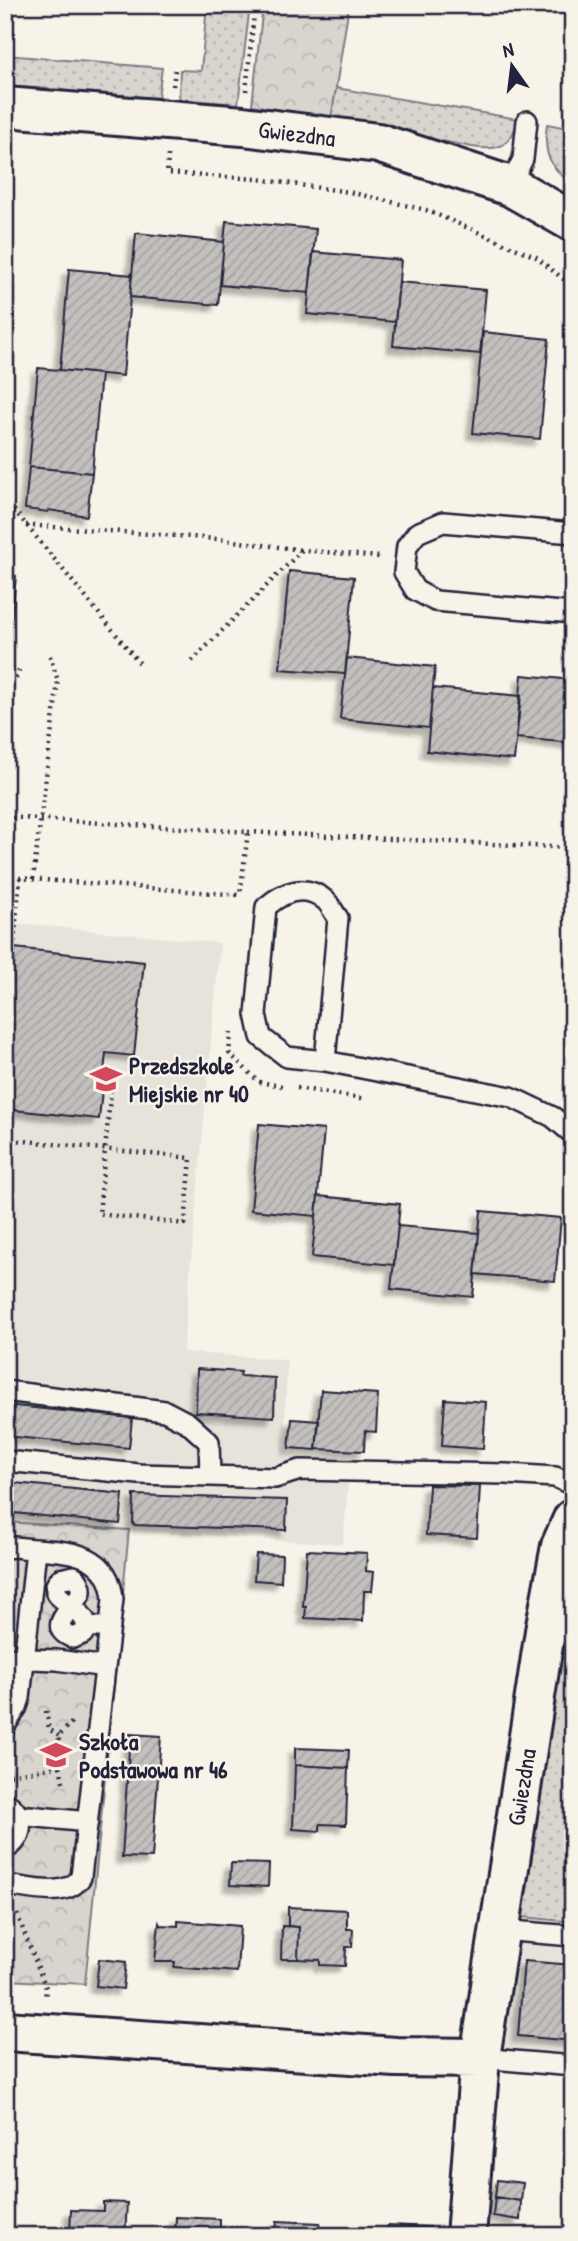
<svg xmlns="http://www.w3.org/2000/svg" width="578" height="2241" viewBox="0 0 578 2241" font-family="'Patrick Hand',sans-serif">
  <defs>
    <pattern id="grass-dots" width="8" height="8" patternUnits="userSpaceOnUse" patternTransform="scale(1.75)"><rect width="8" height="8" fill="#d8d5cf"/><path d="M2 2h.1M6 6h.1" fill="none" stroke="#b9b7b3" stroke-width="1.8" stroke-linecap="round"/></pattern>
    <pattern id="forest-crowns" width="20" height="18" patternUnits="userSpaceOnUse" patternTransform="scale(1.75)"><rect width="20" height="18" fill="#d8d5cf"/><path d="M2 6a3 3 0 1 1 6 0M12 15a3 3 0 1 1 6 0" fill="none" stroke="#b9b7b3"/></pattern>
    <pattern id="building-hatch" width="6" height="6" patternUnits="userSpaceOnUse" patternTransform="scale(1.75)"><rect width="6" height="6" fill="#c2bfbd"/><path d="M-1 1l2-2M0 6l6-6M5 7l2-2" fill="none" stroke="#a6a4a3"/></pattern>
    <filter id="shadow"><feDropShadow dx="-6" dy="6" stdDeviation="2" flood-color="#0004"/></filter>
  </defs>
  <rect width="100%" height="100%" fill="#f7f3e8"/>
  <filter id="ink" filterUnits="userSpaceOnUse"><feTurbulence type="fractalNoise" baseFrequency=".0143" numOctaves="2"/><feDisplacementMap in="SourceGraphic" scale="14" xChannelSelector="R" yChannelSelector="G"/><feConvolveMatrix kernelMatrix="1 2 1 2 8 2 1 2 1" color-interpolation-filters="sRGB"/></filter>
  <g filter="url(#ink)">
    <path fill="#e7e3db" d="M5,922L220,943L183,1352L287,1360L284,1455L350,1457L343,1544L129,1531L85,1984L5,1980Z
      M523,1917L573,1922V2057L504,2052L514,1954Z"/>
    <path fill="url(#grass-dots)" stroke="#7d7c85" stroke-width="2" d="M207,5H250L238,104L179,99L180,70L201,71Z
      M5,55L162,68L158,98L5,86Z
      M336,88L518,119C511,147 499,151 472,147L331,119Z
      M547,124L573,129V185C549,167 543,153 547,124Z
      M573,1589V1922L523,1917L562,1647Z"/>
    <path fill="url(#forest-crowns)" stroke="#7d7c85" stroke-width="2" d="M263,5H349L331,119L252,105Z
      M5,1522L129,1530L85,1984L5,1980Z"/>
    <path fill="url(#building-hatch)" stroke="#22223b" stroke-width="2" filter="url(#shadow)" d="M226,221L316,229L309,293L220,285Z
      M136,233L224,242L218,305L130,297Z
      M313,252L401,260L395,322L307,314Z
      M69,269L132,275L123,376L60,370Z
      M399,282L486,290L480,354L393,346Z
      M483,332L549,339L540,439L473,433Z
      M38,368L101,374L92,473L29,467Z
      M29,467L92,473L87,516L49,510L48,512L25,509Z
      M289,571L354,577L345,674L280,669Z
      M5,575L16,576L6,674H5Z
      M347,658L435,667L429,728L340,719Z
      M522,675L573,680V743L516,738Z
      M433,688L521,696L514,760L427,751Z
      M5,947L144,962L134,1056L106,1053L99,1119L5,1109L8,1065H5Z
      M259,1124L324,1130L316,1216L251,1210Z
      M318,1196L400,1204L394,1265L312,1257Z
      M481,1211L561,1218L555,1281L475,1274Z
      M398,1226L479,1233L473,1297L391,1289Z
      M197,1369L241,1372L240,1376L275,1378L274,1417L196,1412Z
      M321,1390L378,1394L376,1432L365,1431L364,1451L316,1449Z
      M445,1399L486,1402L483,1449L442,1446Z
      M5,1405L132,1418L129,1448L5,1436Z
      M292,1419L319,1421L316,1450L289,1448Z
      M5,1482L123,1494L120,1524L5,1512Z
      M429,1485L480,1486L477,1538L426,1535Z
      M134,1495L287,1500L286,1530L133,1525Z
      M307,1550L367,1553L366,1571L374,1572L372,1591H364L363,1621L305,1618L306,1607H303Z
      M256,1554L282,1555L281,1582L254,1580Z
      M130,1734L161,1736L152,1858L122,1857Z
      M295,1748L349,1750L348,1768L295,1765Z
      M295,1765L348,1768L346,1825L320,1824V1831L293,1829Z
      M231,1863L269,1864L268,1887L230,1885Z
      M288,1907L347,1910V1929H353L352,1947H346L345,1966L320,1965V1960L298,1959L299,1927L288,1926Z
      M178,1921L240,1926L237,1972L174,1967L175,1962H155L159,1923L160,1925L178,1926Z
      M282,1926L299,1927L298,1959H281Z
      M99,1959L126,1962L123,1989L96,1986Z
      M524,1961L573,1965V2041L518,2036Z
      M497,2180L523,2183L521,2201L495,2197Z
      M495,2197L521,2201L520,2220L493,2216Z
      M103,2202L127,2203L125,2236H70L71,2210L103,2211Z
      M176,2217L220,2219V2236H175Z
      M277,2221L320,2223V2236H276Z
      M388,2225L430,2227V2236H387Z"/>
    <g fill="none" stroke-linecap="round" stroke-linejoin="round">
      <defs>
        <path id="lane" d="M510,186L523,159L527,121
          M573,533L443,522L417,533L407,546L404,572L415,590L435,601L573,613
          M325,1061L338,918C334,913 330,904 325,900C305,883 283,892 266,907L256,1014L261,1037L287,1057L325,1061L511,1097L553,1117L573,1134
          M5,1391L165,1411L188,1423L209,1442L210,1476
          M5,1461L139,1474L210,1476L275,1478L300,1470L506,1474L555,1477L573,1485
          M5,1548L14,1547C56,1553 108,1544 113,1599L81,1877C67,1900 28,1887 5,1885
          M87,1626C83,1610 66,1605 56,1593V1585L60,1579L74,1576C78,1580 82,1585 81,1592C78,1606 42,1626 73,1638L83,1634L87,1626L110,1628
          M545,1631L573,1634
          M5,1658L57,1660L105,1667
          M5,1726L17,1707L20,1698L36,1550
          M5,1802C25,1813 26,1839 5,1849
          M20,1818L29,1816L88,1822
          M499,1930L573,1936
          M480,2058L573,2066"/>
        <path id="street" d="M5,107L243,126L378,143L510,186L573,222
          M5,2031L396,2057L480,2058
          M466,2236L480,2058L545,1631L561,1546L573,1519"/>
      </defs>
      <use href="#lane" stroke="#22223b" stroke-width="24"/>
      <use href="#street" stroke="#22223b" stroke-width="44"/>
      <path stroke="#22223b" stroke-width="4.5" stroke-dasharray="2 5" stroke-linecap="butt" d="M173,86L175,70
        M246,91L255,5
        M168,155L167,173L257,179L349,192L426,210L536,257L573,287
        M5,499L142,666
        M26,525L218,539L302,550
        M192,661L302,550L379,557
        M5,687L18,676L19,669
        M5,817L248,832L240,895
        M248,832L573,848
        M5,877L240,895L239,897
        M33,879L58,681L49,653
        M5,941L14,942L13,948
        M14,942L20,878
        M231,1032L229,1053L259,1082L282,1086
        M297,1088L365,1099
        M5,1139L191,1158L185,1224L99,1214L112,1077
        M567,1453L573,1442
        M46,1711L49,1729L59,1736
        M10,1775L60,1766
        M63,1782L58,1756L59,1736L72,1722
        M17,1914L46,1988L45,1998"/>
      <use href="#lane" stroke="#f7f3e8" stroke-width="19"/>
      <use href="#street" stroke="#f7f3e8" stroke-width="38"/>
    </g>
  </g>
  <defs>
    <symbol id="school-bare" viewBox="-9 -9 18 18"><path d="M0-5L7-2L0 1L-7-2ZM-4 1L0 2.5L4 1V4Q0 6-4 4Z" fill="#d1495b" stroke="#f7f3e8" stroke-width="2.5" paint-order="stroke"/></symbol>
  </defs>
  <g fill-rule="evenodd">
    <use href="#school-bare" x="84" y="1057" width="44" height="44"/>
    <use href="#school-bare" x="34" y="1733" width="44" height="44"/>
  </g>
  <g text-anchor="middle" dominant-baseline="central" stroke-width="5" stroke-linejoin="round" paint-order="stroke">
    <g font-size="24" fill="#22223b" stroke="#f7f3e8">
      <text transform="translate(297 133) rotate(7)">Gwiezdna</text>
      <text transform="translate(521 1787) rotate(-81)">Gwiezdna</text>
    </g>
    <g font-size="24" font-weight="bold" fill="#22223b" stroke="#f7f3e8" text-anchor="start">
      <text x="129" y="1065">Przedszkole<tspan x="129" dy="28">Miejskie nr 40</tspan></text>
      <text x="79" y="1741">Szkoła<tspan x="79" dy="28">Podstawowa nr 46</tspan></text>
    </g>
  </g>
  <rect width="578" height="2241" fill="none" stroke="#f7f3e8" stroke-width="28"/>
  <rect x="14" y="14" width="550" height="2213" fill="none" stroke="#22223b" stroke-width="2.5" filter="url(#ink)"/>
  <g transform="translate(512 66) rotate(346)" stroke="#f7f3e8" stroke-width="5" paint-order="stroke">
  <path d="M0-5L12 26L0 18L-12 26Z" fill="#22223b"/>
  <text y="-10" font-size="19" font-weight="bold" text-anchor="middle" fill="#22223b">N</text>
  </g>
</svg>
